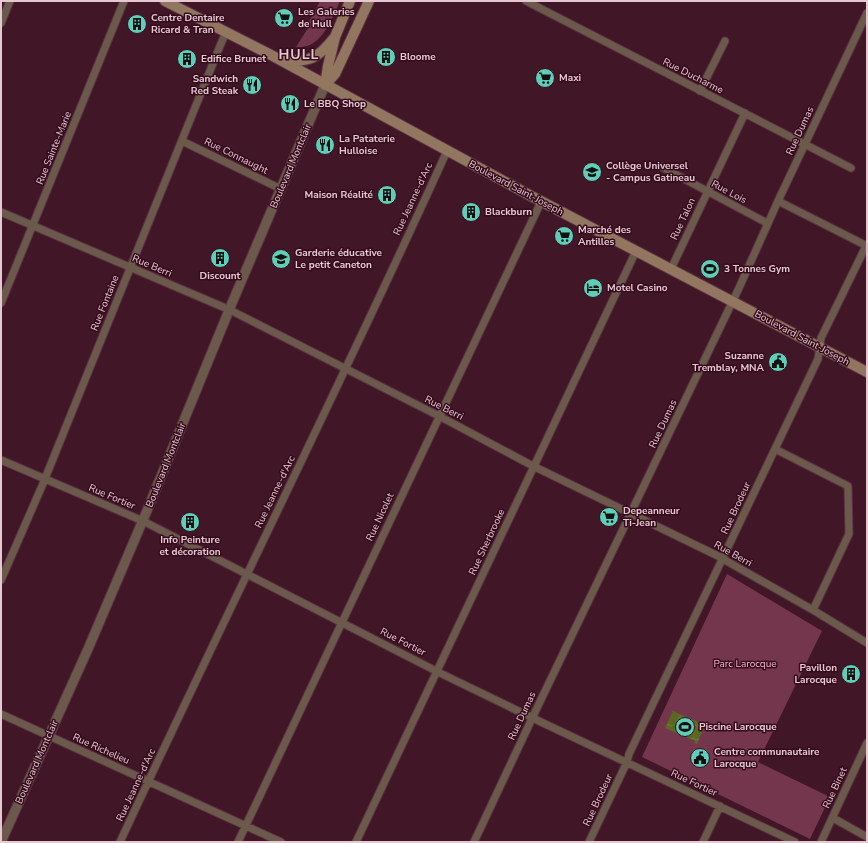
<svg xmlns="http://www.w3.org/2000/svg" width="868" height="843" viewBox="0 0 868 843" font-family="'Nunito Sans',sans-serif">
  <defs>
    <pattern id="water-ripples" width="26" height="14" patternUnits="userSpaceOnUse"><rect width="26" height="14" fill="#5c6821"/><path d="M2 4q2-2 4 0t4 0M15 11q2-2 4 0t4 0" fill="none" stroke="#737c40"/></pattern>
  </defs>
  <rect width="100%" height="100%" fill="#411627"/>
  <path fill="#73364c" d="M320,1H340C332,19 321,50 296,47L308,28L306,27Z
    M727,574L822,631L758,762L830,797L810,839L642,757Z"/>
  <path fill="url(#water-ripples)" d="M673,711L705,725L697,744L694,743L695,741L665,728Z"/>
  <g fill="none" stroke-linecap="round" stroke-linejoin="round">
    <defs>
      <path id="minor" d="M526,1L851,168
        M1,23L10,1
        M700,91L725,41
        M182,141L281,189
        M660,166L767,223
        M778,201L867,246
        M1,212L230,310L439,416L533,466L716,555L813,610L867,643
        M671,269L745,113
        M1,303L124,1
        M775,449L848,486L849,534L813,610
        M1,460L143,521L442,674L541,722L795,842
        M1,580L42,486L220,46L226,32
        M1,714L281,842
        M833,818L867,837
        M120,842C227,611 342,383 447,151
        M238,842L541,202
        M356,842L636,251
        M474,842L536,710L739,288L778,201L867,13
        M589,842L627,762L629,754L818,359L821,338L866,246
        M703,842L720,806
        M821,842L867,743"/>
      <path id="tertiary" d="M1,842L88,649L146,513L232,303L325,85"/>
      <path id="secondary" d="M165,1L273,56L533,197L867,372
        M284,59C309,64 319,57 334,38
        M325,85L335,74L369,1
        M325,85L328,66L335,37L350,1"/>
    </defs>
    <use href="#minor" stroke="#5b3242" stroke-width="9"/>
    <use href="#tertiary" stroke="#5b3242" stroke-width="11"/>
    <use href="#secondary" stroke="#5b3242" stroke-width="12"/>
    <use href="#minor" stroke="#6b5a4c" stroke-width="7"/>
    <use href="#tertiary" stroke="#6b5a4c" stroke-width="9"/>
    <use href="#secondary" stroke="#927660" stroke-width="10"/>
  </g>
  <defs>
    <symbol id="supermarket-disc" viewBox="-11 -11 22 22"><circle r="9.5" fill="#5eceb8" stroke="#360c1d"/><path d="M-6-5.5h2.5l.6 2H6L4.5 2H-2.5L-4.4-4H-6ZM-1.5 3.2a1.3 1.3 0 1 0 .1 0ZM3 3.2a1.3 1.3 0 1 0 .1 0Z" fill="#111"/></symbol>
    <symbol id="building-disc" viewBox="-11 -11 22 22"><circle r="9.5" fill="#5eceb8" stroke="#360c1d"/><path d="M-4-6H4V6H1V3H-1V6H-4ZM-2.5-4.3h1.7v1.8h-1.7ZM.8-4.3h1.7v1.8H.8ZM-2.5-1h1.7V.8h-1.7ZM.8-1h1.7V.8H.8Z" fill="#111"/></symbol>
    <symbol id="restaurant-disc" viewBox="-11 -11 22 22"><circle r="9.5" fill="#5eceb8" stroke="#360c1d"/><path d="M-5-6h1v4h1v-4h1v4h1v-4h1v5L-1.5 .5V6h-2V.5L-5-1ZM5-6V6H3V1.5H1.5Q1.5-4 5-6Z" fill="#111"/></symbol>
    <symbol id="university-disc" viewBox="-11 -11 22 22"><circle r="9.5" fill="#5eceb8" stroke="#360c1d"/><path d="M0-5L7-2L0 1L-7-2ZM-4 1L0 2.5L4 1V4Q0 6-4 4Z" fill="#111"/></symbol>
    <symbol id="school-disc" viewBox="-11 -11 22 22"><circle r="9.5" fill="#5eceb8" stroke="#360c1d"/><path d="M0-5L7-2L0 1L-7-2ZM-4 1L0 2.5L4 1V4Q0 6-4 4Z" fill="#111"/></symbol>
    <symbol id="stadium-disc" viewBox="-11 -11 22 22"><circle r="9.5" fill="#5eceb8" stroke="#360c1d"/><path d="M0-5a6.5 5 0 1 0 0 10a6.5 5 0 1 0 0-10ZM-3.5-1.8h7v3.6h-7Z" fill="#111"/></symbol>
    <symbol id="hotel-disc" viewBox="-11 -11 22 22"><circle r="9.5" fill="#5eceb8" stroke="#360c1d"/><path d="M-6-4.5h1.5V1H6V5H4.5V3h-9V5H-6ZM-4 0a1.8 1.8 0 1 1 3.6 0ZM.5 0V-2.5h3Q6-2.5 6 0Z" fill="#111"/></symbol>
    <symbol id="civic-disc" viewBox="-11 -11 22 22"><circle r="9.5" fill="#5eceb8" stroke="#360c1d"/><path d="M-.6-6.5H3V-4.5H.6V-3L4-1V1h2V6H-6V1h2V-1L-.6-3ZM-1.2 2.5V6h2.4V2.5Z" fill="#111"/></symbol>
  </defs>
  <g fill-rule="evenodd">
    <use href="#supermarket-disc" x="273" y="7" width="22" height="22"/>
    <use href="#building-disc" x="126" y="13" width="22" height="22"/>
    <use href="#building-disc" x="375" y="46" width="22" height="22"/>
    <use href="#building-disc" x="176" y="48" width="22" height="22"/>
    <use href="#supermarket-disc" x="534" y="67" width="22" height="22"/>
    <use href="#restaurant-disc" x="241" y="74" width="22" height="22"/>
    <use href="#restaurant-disc" x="279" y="93" width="22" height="22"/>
    <use href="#restaurant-disc" x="314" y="134" width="22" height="22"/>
    <use href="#university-disc" x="581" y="161" width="22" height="22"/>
    <use href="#building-disc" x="376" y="184" width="22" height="22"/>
    <use href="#building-disc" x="460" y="201" width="22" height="22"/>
    <use href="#supermarket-disc" x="553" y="225" width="22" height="22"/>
    <use href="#building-disc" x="209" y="247" width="22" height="22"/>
    <use href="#school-disc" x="270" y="248" width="22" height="22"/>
    <use href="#stadium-disc" x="699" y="258" width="22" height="22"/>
    <use href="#hotel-disc" x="582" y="277" width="22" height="22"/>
    <use href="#civic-disc" x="767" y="351" width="22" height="22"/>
    <use href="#supermarket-disc" x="598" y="506" width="22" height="22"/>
    <use href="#building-disc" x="179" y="511" width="22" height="22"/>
    <use href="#building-disc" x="840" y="663" width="22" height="22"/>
    <use href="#stadium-disc" x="674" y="716" width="22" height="22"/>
    <use href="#civic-disc" x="689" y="747" width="22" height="22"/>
  </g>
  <g text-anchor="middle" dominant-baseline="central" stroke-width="3" stroke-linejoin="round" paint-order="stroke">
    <g font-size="10" font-weight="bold" fill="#e5c8d1" stroke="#360c1d" text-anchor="start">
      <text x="298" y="12">Les Galeries<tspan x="298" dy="12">de Hull</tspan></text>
      <text x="151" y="18">Centre Dentaire<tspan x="151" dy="12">Ricard &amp; Tran</tspan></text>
      <text x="400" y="57">Bloome</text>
      <text x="201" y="59">Edifice Brunet</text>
      <text x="559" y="78">Maxi</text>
      <text x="238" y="79" text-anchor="end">Sandwich<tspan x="238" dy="12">Red Steak</tspan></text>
      <text x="304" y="104">Le BBQ Shop</text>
      <text x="339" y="139">La Pataterie<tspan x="339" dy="12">Hulloise</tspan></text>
      <text x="606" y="166">Collège Universel<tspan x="606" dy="12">- Campus Gatineau</tspan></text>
      <text x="373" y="195" text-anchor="end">Maison Réalité</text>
      <text x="485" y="212">Blackburn</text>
      <text x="578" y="230">Marché des<tspan x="578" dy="12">Antilles</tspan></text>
      <text x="295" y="253">Garderie éducative<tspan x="295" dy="12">Le petit Caneton</tspan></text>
      <text x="724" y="269">3 Tonnes Gym</text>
      <text x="220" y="276" text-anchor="middle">Discount</text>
      <text x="607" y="288">Motel Casino</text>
      <text x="764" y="356" text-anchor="end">Suzanne<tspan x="764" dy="12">Tremblay, MNA</tspan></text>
      <text x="623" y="511">Depeanneur<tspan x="623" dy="12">Ti-Jean</tspan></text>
      <text x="190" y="540" text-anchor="middle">Info Peinture<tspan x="190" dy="12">et décoration</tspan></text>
      <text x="837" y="668" text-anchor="end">Pavillon<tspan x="837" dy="12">Larocque</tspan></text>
      <text x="699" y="727">Piscine Larocque</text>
      <text x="714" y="752">Centre communautaire<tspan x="714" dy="12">Larocque</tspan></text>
    </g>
    <g font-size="10" fill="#e5c8d1" stroke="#360c1d">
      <text transform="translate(693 76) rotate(27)">Rue Ducharme</text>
      <text transform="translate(800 131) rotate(-65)">Rue Dumas</text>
      <text transform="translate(54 148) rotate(-68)">Rue Sainte-Marie</text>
      <text transform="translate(236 156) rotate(26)">Rue Connaught</text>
      <text transform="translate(291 166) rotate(-67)">Boulevard Montclair</text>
      <text transform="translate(516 188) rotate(28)">Boulevard Saint-Joseph</text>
      <text transform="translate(729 192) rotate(28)">Rue Lois</text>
      <text transform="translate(413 199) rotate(-65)">Rue Jeanne-d'Arc</text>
      <text transform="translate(683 219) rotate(-65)">Rue Talon</text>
      <text transform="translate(152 266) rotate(23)">Rue Berri</text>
      <text transform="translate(105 303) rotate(-68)">Rue Fontaine</text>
      <text transform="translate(802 338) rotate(28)">Boulevard Saint-Joseph</text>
      <text transform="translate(444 408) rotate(27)">Rue Berri</text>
      <text transform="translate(663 424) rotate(-65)">Rue Dumas</text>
      <text transform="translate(166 465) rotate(-68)">Boulevard Montclair</text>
      <text transform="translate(275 492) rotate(-64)">Rue Jeanne-d'Arc</text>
      <text transform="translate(112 497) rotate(23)">Rue Fortier</text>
      <text transform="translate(736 508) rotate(-65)">Rue Brodeur</text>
      <text transform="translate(380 517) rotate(-65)">Rue Nicolet</text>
      <text transform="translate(487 542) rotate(-65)">Rue Sherbrooke</text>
      <text transform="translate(733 554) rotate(29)">Rue Berri</text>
      <text transform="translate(403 642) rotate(27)">Rue Fortier</text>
      <text transform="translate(522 716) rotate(-65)">Rue Dumas</text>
      <text transform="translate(101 749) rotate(24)">Rue Richelieu</text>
      <text transform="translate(37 762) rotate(-66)">Boulevard Montclair</text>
      <text transform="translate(694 783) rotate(25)">Rue Fortier</text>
      <text transform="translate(136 785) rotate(-65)">Rue Jeanne-d'Arc</text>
      <text transform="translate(835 788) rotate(-65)">Rue Binet</text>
      <text transform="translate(598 800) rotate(-65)">Rue Brodeur</text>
    </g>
    <g font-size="10" fill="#f5b7ca" stroke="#360c1d">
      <text x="745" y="664">Parc Larocque</text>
    </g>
    <g font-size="14" font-weight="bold" letter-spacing="1" fill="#e5c8d1" stroke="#360c1d">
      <text x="299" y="54">HULL</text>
    </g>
  </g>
  <rect width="868" height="843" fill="none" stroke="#e5c8d1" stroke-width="4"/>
</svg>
